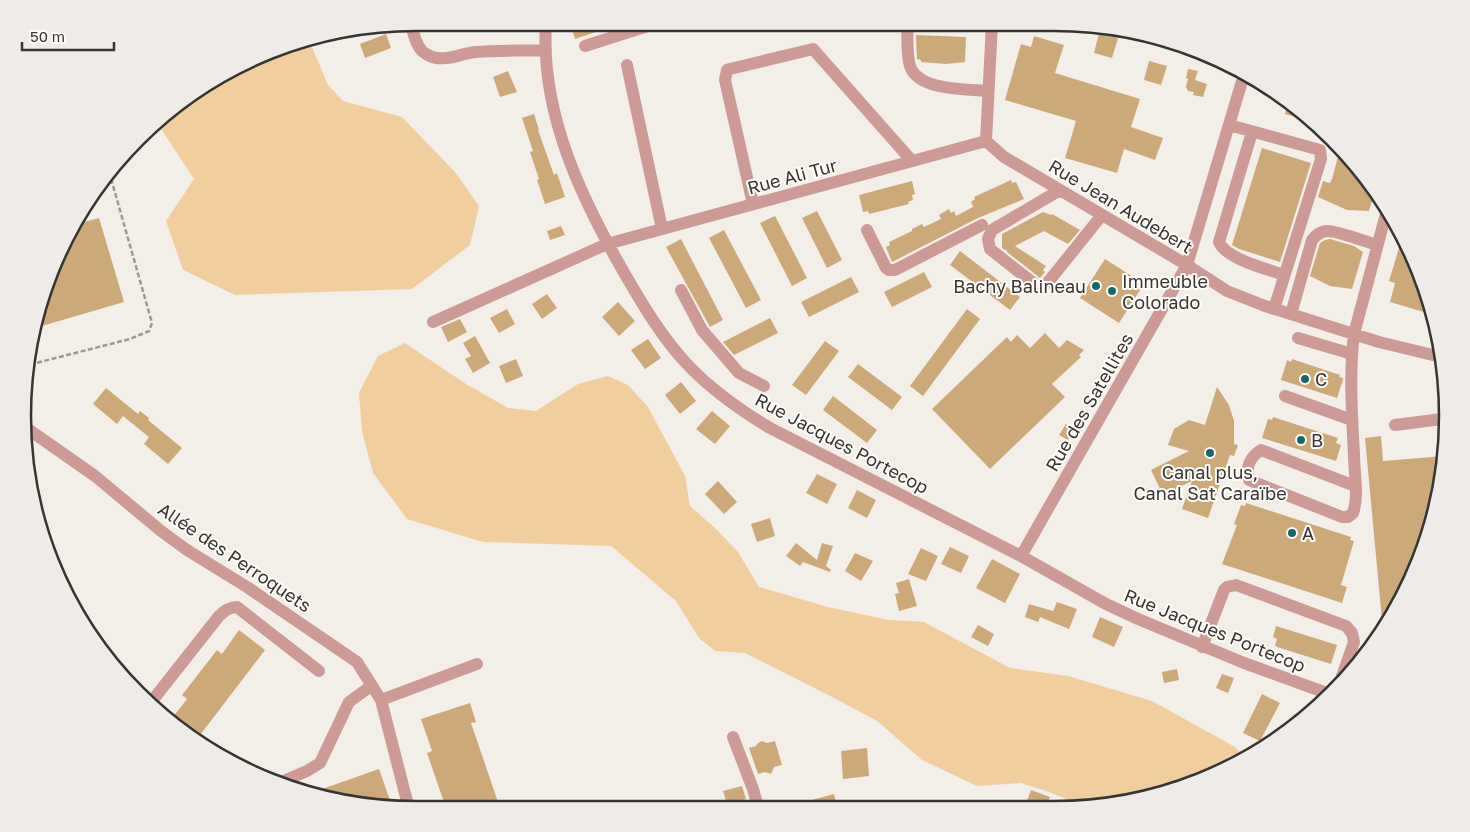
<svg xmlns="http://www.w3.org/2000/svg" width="1470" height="832" viewBox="0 0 1470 832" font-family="'Golos Text',sans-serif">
  <rect width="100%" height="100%" fill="#f3eee7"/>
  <path fill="#f0cea0" d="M309,40L328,85L343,101L402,117L455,172L479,206L470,245L412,289L235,295L183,270L166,221L194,179L158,124L177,104L290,43Z
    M405,343L466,384L508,408L536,411L578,384L608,376L628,385L648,407L685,476L690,506L715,528L738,552L759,587L828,607L889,620L924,622L1010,668L1068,676L1152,701L1235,747L1241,753L1242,758L1181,789L1105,806H1084L1049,792L1021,783L977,786L922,760L877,721L836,699L745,653L715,651L699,638L676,601L611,546L483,542L407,519L373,473L362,431L359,393L378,356Z"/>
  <path fill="#cca97b" d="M570,23H619V24L575,39Z
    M1099,33L1118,38L1112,58L1094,53Z
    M386,34L391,48L365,58L360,44Z
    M916,35L966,37L965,62L946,64L921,62V60L917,59Z
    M1034,36L1064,45L1055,73L1140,99L1131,127L1163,138L1155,160L1124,149L1117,173L1065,158L1076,121L1005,100L1021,44L1031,47Z
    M1149,61L1167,66L1161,85L1144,80Z
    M1188,69L1198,71L1195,80L1207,84L1203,97L1193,95L1194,92L1188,91L1186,87L1188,79L1186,78Z
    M508,71L517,92L500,97L493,77Z
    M1288,102L1314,120L1315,122L1285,114Z
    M534,114L539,130H538L554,175L557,173L565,197L545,204L537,180L539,179L530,152L533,151L522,118Z
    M1262,148L1311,163L1280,262L1239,249L1232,245Z
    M1340,149L1370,182L1367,192L1374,194L1369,211L1347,210L1318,197L1323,181L1330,183L1332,179Z
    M1011,180L1012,183L1016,182L1024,199L978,218L892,262L886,247L890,245L889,242L912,231V229L922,224L924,227L941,219L939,215L949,209L951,213L954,211L956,216L973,207L971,202L975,199L974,197Z
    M912,181L915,194L912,195L913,200L908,202L909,204L869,214L868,211L863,212L859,195Z
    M817,211L842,260L827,268L802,218Z
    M1043,212L1051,215L1052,214L1080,230L1068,244L1044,231L1015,246L1046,266L1043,270L1045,272L1040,278L1007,252V250H1005L1002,248V234Z
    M775,216L807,278L792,286L760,223Z
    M99,218L124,302L42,326L38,311L77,224Z
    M561,226L565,235L550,240L547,231Z
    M724,230L761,300L746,308L709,238Z
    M1403,235L1407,242L1434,315L1390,302L1395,283L1389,281Z
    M681,239L723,320L710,327L666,247Z
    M1330,239L1354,246L1363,252L1352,289L1330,286L1310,276L1320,243L1325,240Z
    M960,251L1020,297L1010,310L950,265Z
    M1105,259L1144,284L1119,323L1080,298Z
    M924,272L932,287L892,307L884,292Z
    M851,277L859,292L809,317L801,302Z
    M547,294L557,308L542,319L532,304Z
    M618,302L635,321L619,336L602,317Z
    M507,309L515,324L499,333L490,318Z
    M967,309L980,319L923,396L910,386Z
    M770,318L778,333L734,355L723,342Z
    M460,319L467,332L448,342L441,327Z
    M1045,333L1059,348L1067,340L1084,350L1079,355L1081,357L1052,384L1065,397L990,469L932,409L1007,337L1011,342L1017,335L1030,348Z
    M475,336L490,363L473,373L465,359L471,356L463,343Z
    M648,339L661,358L645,369L631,350Z
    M825,341L839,351L806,395L792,385Z
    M516,359L523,376L506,383L499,366Z
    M1292,359L1340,375L1339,377L1343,378V380L1337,398L1281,380L1287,360L1291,362Z
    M858,364L902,397L892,410L848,377Z
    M681,382L696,401L680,414L665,395Z
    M1217,387L1229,405L1234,421V444L1238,445L1234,456L1230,455L1208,518L1182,509L1192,481L1163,495L1151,470L1189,451L1168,445L1174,429L1189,420L1205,425Z
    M106,388L138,414L140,411L149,418L148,420L182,448L168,464L144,444L149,437L123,416L117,424L93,404Z
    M833,396L877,430L867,443L823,410Z
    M712,411L730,426L715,444L696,429Z
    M1273,417L1338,438L1336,443L1341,445L1336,461L1262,438L1268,419L1272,420Z
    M1066,424L1074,429L1068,440L1059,435Z
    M1381,436L1383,461L1444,456V468L1427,543L1395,613L1390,619L1382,620L1365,438Z
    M817,474L837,484L827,504L806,493Z
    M718,481L737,502L724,514L705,494Z
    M857,490L876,500L867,518L848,508Z
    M1246,503L1351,537L1350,540L1354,541L1341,585L1347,587L1342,603L1222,564L1237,525L1234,524L1241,505L1245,506Z
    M770,518L775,536L757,542L751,524Z
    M796,543L817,560L822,543L833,546L826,566L831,570L830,572L803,562L800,566L786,556Z
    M950,547L969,556L961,573L941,564Z
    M921,548L938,556L926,581L908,574Z
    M855,553L873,561L861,581L845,571Z
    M992,559L1020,574L1005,603L976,588Z
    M909,579L917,606L899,611L895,594L899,593L896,583Z
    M1057,602L1077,609L1069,629L1040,617L1038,622L1025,617L1029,604L1053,611Z
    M1100,617L1123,627L1114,647L1092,637Z
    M978,625L994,634L988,646L971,637Z
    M1276,626L1337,645L1331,664L1277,647L1275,645L1277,639L1273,637Z
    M239,630L265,650L197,739L172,718L187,699L182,695L217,650L222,654Z
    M1177,669L1179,680L1164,683L1162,672Z
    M1222,674L1234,678L1228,693L1216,688Z
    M1262,694L1280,703L1260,741L1243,733Z
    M470,703L476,722L471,723L500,808H446L427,753L432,751L421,719Z
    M762,741L767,743L775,741L782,765L774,767L771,774L765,772L758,774L749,748L756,746L758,743Z
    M867,748L869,776L843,779L841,751Z
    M379,769L392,806L385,808L314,796L308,794Z
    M742,786L746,799L727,804L723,791Z
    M1031,790L1050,797L1046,806H1025Z
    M834,794L837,807H798L797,804Z"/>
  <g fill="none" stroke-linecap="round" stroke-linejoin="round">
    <path stroke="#9c9994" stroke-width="2.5" stroke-dasharray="5 2.5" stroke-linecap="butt" d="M31,367L36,363L130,339L149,331L152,323L110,175"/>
    <path stroke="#cd9b97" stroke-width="12" d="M410,23C414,33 416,49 426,54C443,64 458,54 475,52C498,50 522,51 546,50
      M546,23C540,113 582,200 626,276C644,307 662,337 686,363C710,389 740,410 770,428L1021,556L1106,604L1138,619L1244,663L1332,695
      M907,23C908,37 906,53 910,66C918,91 967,89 988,91
      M992,23L986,141L1004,157L1187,265L1227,291L1265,306L1379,342L1441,357
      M585,46L657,23
      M627,65L662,229
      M1229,125L1320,150L1321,159L1274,309
      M1252,132L1219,242C1226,259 1267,269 1284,275
      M1060,190L992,230L988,239L990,249L1037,286H1043L1049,281L1102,215
      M753,204L725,80L727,70L730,69L813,49L912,161
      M867,230L886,268L889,270H895L982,225
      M681,290L702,330L739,373L764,386
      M1291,314L1312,240C1316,235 1320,232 1326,231C1336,230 1366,242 1377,245
      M433,322L607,244L986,141
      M1298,338L1352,354
      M1285,396L1352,420
      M1395,425L1442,419L1446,417
      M25,427L95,476L161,531L187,550L247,587L357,662L381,700L409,809
      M1355,486L1261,450C1250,457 1245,468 1249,480L1342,517H1348L1353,513C1359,496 1354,473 1354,455C1352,415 1349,374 1354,334L1387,210
      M1021,556L1187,265L1243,78V72
      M1202,647L1224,590L1227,587L1236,585L1346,626L1352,633L1354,642L1339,685
      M381,700L477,664
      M152,701L219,616C224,611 229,607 237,607L319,671
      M733,737L753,789L758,807
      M281,782L307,771L320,763L349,702L371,686"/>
  </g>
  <g fill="#1a6766" stroke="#fffcf8" stroke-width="2">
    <circle cx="1096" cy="286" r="5"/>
    <circle cx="1112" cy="291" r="5"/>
    <circle cx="1305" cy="379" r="5"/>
    <circle cx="1301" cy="440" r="5"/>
    <circle cx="1210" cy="453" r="5"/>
    <circle cx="1292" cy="533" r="5"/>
  </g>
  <g text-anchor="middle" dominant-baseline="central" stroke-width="4" stroke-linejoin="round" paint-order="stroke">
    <g font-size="18" fill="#373533" stroke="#fffcf8">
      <text transform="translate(792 176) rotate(-15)">Rue Ali Tur</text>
      <text transform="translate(1121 206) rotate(31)">Rue Jean Audebert</text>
      <text transform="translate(1089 402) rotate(-60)">Rue des Satellites</text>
      <text transform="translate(842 443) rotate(28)">Rue Jacques Portecop</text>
      <text transform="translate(235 557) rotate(34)">Allée des Perroquets</text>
      <text transform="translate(1215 630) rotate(22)">Rue Jacques Portecop</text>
    </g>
    <g font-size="18" fill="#373533" stroke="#fffcf8" text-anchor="start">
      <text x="1122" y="281">Immeuble<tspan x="1122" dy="21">Colorado</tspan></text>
      <text x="1086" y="286" text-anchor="end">Bachy Balineau</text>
      <text x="1315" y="379">C</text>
      <text x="1311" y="440">B</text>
      <text x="1210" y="472" text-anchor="middle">Canal plus,<tspan x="1210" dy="21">Canal Sat Caraïbe</tspan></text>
      <text x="1302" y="533">A</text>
    </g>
  </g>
  <path d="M0 0H1470V832H0ZM416 31H1054A385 385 0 0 1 1439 416V416A385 385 0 0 1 1054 801H416A385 385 0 0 1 31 416V416A385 385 0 0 1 416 31Z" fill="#efece8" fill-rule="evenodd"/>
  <path fill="none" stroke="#373533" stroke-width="2.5" d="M416 31H1054A385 385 0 0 1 1439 416V416A385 385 0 0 1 1054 801H416A385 385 0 0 1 31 416V416A385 385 0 0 1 416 31Z"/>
  <path d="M22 42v8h92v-8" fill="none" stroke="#373533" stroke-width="2.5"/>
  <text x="30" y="42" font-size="15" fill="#373533" stroke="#fffcf8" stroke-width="4" paint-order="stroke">50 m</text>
</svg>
